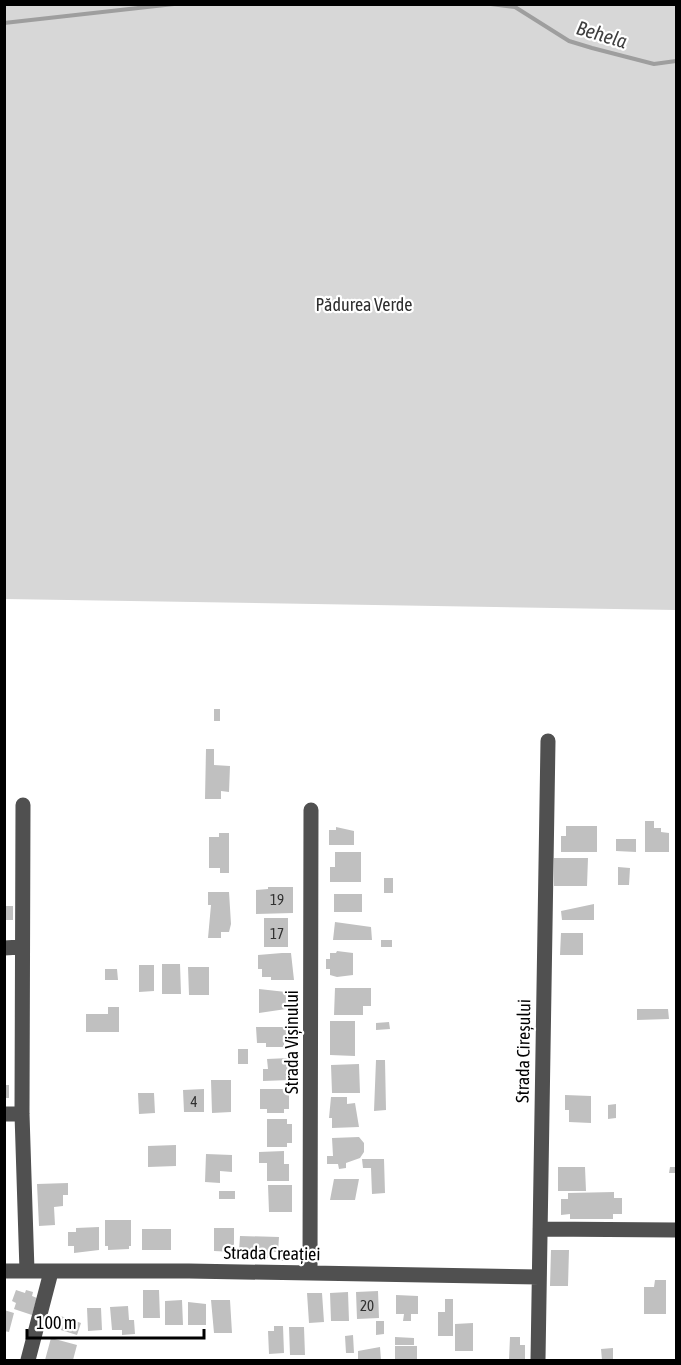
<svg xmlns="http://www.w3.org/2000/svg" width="681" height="1365" viewBox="0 0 681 1365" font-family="'Asap Condensed',sans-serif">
  <rect width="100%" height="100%" fill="#fff"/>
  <path fill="#d7d7d7" d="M5,4L676,5V610L5,599Z"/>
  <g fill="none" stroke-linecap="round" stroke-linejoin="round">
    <path stroke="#9e9e9e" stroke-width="4" d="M491,4L515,7L569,41L592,48L654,64L676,61
      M4,23L174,4"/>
  </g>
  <path fill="#c0c0c0" d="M214,709H220V721H214Z
    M206,749H214V765L230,766L229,792L221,791V799H205Z
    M645,821H654V828H661V832L669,833V852H645Z
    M566,826H597V852H561V836H566Z
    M336,827L354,831V845H329V830H336Z
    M219,833H229V873H220V868H209V837H219Z
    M616,839H636V852L616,851Z
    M335,852H361V882H330V867H335Z
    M554,858H588L587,886H554Z
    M618,867L630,868L629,885H618Z
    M384,878H393V893H384Z
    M268,887H293V913L256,914V890L268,889Z
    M208,892H229L231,924L229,932H221V938H208L211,905H208Z
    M334,894H362V912H334Z
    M594,904V920H562L561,911Z
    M4,906H13V920H4Z
    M264,918H288V947H264Z
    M335,922L371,927L372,940H333Z
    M561,933H583V955H560Z
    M381,940H392V947H381Z
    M337,951L353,953V975L337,977L330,975V969H326V959H330V953H336Z
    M282,953H291L294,980H271V977H262V969H258V955Z
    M162,964H180L181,994H162Z
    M139,965H154V991L139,992Z
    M188,967H209V995H189Z
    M105,969H117L118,980H105Z
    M335,988H371V1006H363V1015H334Z
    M259,989L286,992V1009L259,1013Z
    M108,1007H119V1032H86V1014H108Z
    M637,1009H668L669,1019L637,1020Z
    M330,1021H355V1056L330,1055Z
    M389,1022L390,1029L376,1030V1023Z
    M256,1027H291V1043H284V1047H266V1043H257Z
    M238,1049H248V1064H238Z
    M289,1058L290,1080L263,1081V1069H268L267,1059Z
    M376,1060H385L386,1110L374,1111Z
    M359,1064L360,1093H332L331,1065Z
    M211,1080H231V1112L212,1113Z
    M4,1085H9V1098H4Z
    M204,1089V1112H184L183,1090Z
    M260,1089H289V1109H284V1113H267V1109H260Z
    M138,1093H154L155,1113L139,1114Z
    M565,1095L591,1096V1123L569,1122V1110H565Z
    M331,1097H347V1104L355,1103L359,1127L332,1128V1118H329Z
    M616,1104V1118L608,1119V1105Z
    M267,1119H287V1124H292V1143H287V1147H267Z
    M359,1137L364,1143V1152L360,1158L346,1163V1168L339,1169L338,1164H327V1156H333L332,1138Z
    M176,1145V1166L148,1167V1146Z
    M284,1151V1164H289V1181H267V1163H259V1152Z
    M206,1154L232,1155V1172L220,1171V1183L205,1182Z
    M362,1159H384L385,1193L372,1194L371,1168H363Z
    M558,1167H585L586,1191H558Z
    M670,1167H676V1173H669Z
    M334,1179H359L355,1200H330Z
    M68,1183V1195H63V1206L54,1207L55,1225L39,1226L37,1184Z
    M268,1185H292V1212H269Z
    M219,1191H235V1199H219Z
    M614,1192V1198H622V1214H613V1219H570V1214L561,1215V1199H568V1193Z
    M105,1220H131V1246H129V1249L108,1250V1246H105Z
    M99,1227V1250L74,1253V1246H68V1232H76V1228Z
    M214,1228H234V1252L214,1251Z
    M142,1229H171V1250H142Z
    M240,1236L279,1237L278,1252L268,1251V1258H255V1254H248V1251H239Z
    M294,1250H299V1261H280L281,1253L294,1254Z
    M551,1250H569L568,1286H550Z
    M655,1280H666V1314H644V1287H654Z
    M16,1290L25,1293L26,1290L33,1292L32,1296L37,1298L32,1315L14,1309L16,1303L12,1301Z
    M143,1290H159L160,1318H143Z
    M378,1291L379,1318L357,1319L356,1292Z
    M348,1292L349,1321H331L330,1293Z
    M307,1293H322L324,1322L309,1323Z
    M396,1295L418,1296V1314H411V1321H403L404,1314H396Z
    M445,1299H453V1336H438V1312H445Z
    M182,1300L183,1325H165V1301Z
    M211,1300H230L232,1333H214Z
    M188,1302L206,1304V1325H188Z
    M128,1306L129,1320H134L135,1334L122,1335V1330H112L110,1307Z
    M87,1308H101L102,1330L88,1331Z
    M4,1310L14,1313L9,1332L4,1331Z
    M55,1314L81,1323L77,1335L51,1327Z
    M376,1321H384V1334L376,1335Z
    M473,1323V1351H455V1324Z
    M274,1326H283L284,1353L269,1354L268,1331H274Z
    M289,1327H304L305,1355H290Z
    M353,1335L354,1353H346L345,1336Z
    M395,1337L414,1338V1345H395Z
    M510,1337H520V1345H525V1360H509Z
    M51,1338L77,1345L73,1360H45Z
    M395,1346H417V1360H395Z
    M380,1347L381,1360H358V1351Z
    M613,1348V1360H602L601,1349Z"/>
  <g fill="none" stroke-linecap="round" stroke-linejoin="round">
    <path stroke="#505050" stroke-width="15" d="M23,805L22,1114L27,1271
      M4,948L21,947
      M4,1114H22
      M540,1229L676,1230
      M4,1271H189L539,1277
      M310,1273L311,810
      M28,1360L51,1272
      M538,1360L548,741"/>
  </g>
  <g text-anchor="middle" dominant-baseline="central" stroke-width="4.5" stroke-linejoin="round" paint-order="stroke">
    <g font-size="15" fill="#303030">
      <text x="277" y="899">19</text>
      <text x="277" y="933">17</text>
      <text x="194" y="1101">4</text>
      <text x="367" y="1305">20</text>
    </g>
    <g font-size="18" fill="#2e2e2e" stroke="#fff">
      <text x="364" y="304">Pădurea Verde</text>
    </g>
    <g font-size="18" fill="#000" stroke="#fff">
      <text transform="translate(291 1042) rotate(-90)">Strada Vișinului</text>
      <text transform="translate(523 1051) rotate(-89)">Strada Cireșului</text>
      <text transform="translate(272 1253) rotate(1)">Strada Creației</text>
    </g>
    <g font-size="20" font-style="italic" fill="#3f3f3f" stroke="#fff">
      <text transform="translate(602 34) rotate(17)">Behela</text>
    </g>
  </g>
  <rect width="681" height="1365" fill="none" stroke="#000000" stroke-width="12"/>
  <path d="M27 1329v9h177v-9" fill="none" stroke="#000000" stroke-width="3"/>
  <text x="36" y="1329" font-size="18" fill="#000000" stroke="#ffffff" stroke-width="4.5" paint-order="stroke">100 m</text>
</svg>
